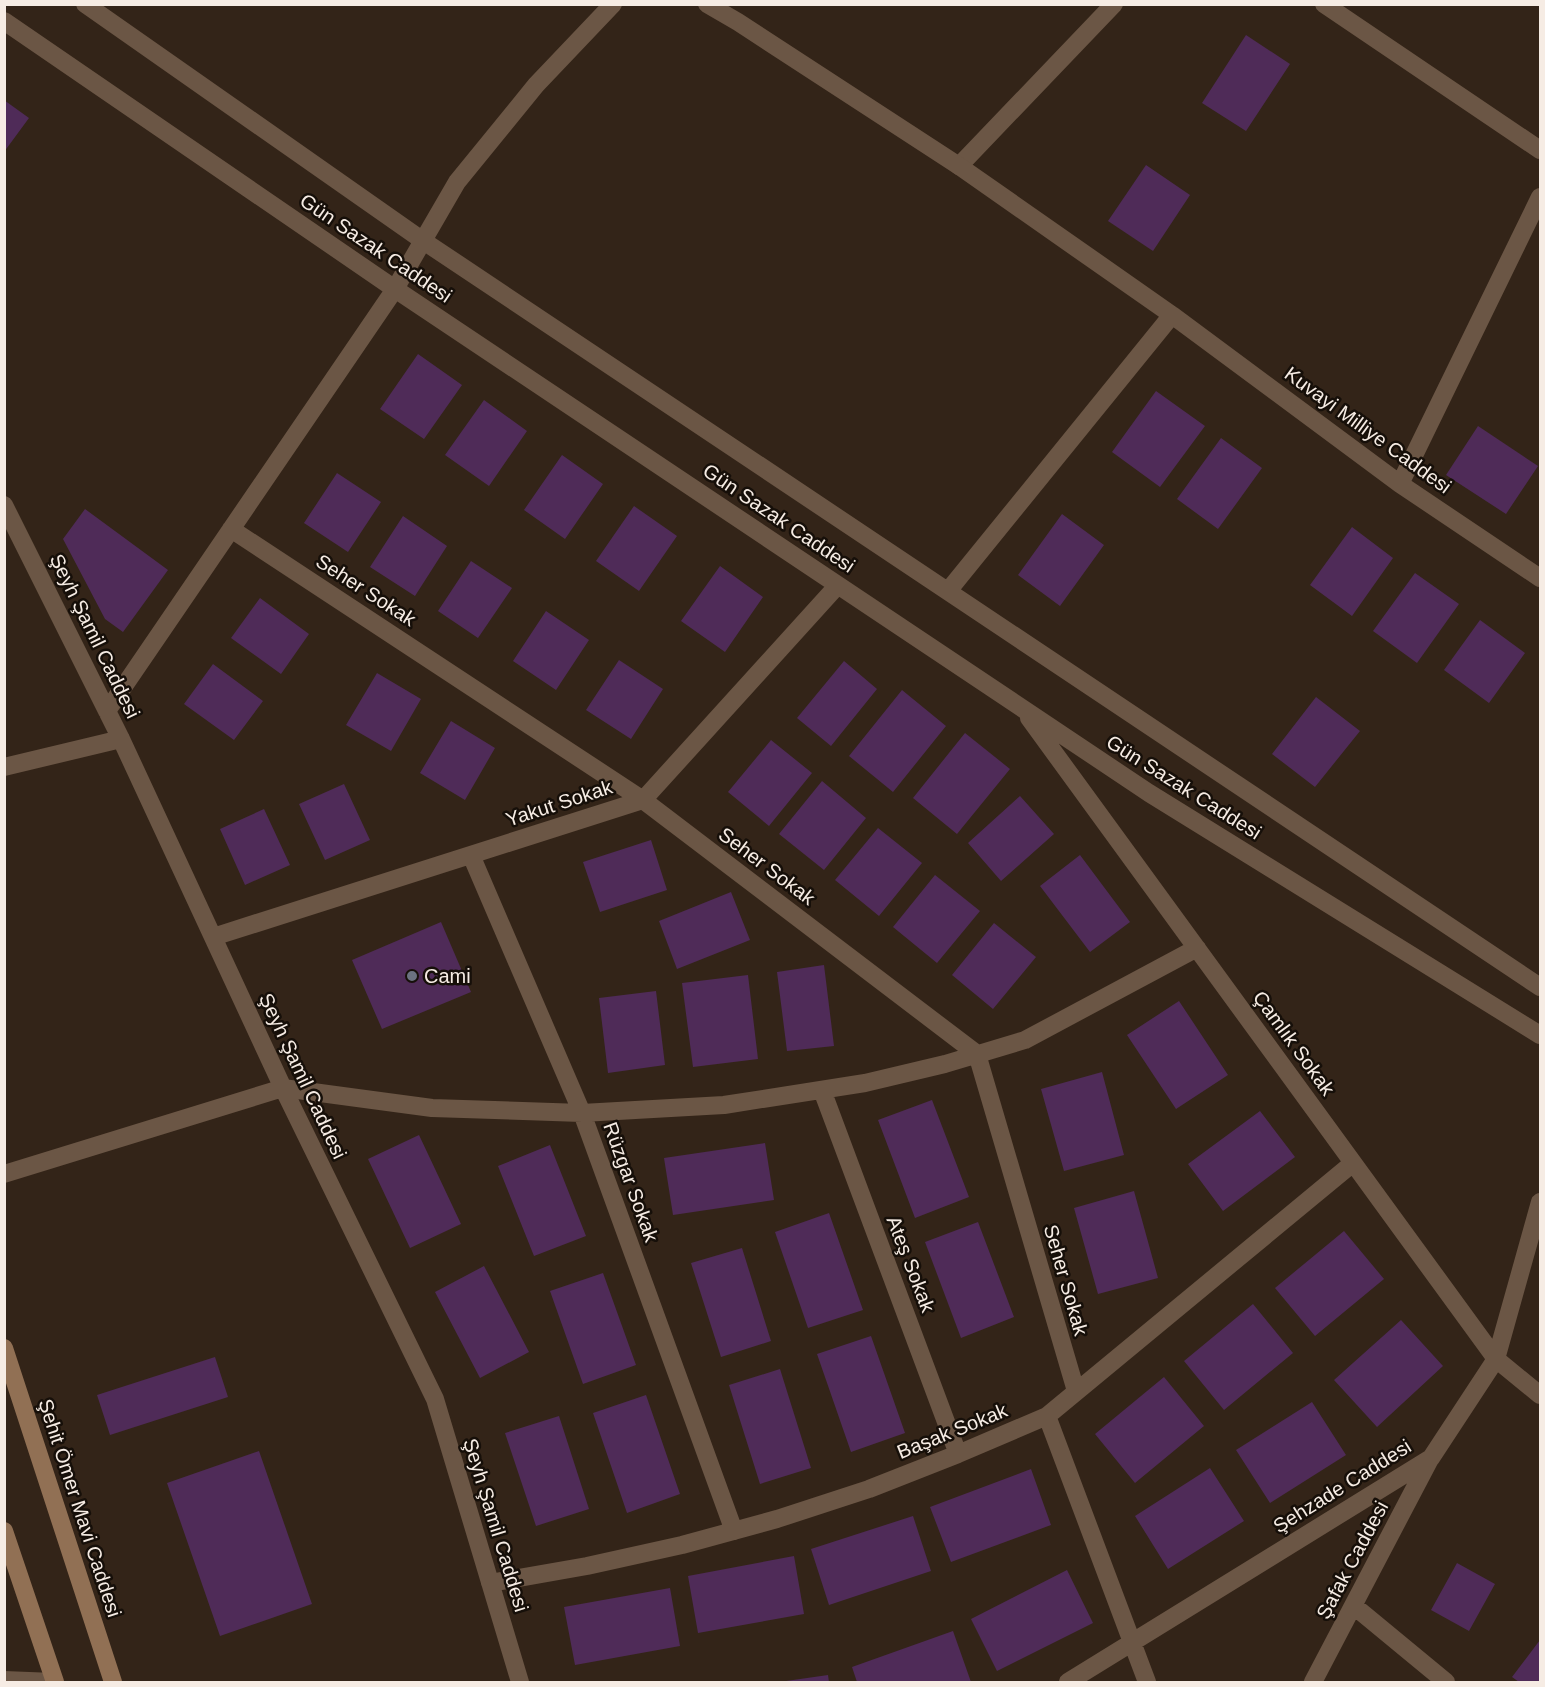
<svg xmlns="http://www.w3.org/2000/svg" width="1545" height="1687" viewBox="0 0 1545 1687" font-family="Helvetica,sans-serif">
  <rect width="100%" height="100%" fill="#332418"/>
  <path fill="#4f2b58" d="M1246,35L1290,64L1246,131L1202,103Z
    M4,100L29,118L4,152Z
    M1146,165L1190,195L1153,251L1108,221Z
    M418,354L462,385L424,439L380,409Z
    M1156,391L1205,426L1160,487L1112,452Z
    M484,400L527,431L489,486L445,455Z
    M1478,426L1538,466L1506,514L1446,475Z
    M1221,438L1262,468L1218,529L1177,499Z
    M562,455L603,484L565,539L524,510Z
    M337,473L381,502L348,552L304,523Z
    M634,506L677,536L639,591L596,561Z
    M85,509L168,570L123,632L105,619L63,539Z
    M1062,514L1104,545L1060,606L1018,575Z
    M403,516L447,546L415,596L370,567Z
    M1352,527L1393,558L1352,616L1310,585Z
    M471,561L512,588L478,638L438,611Z
    M720,566L763,597L725,652L681,621Z
    M1415,573L1459,604L1417,663L1373,631Z
    M260,598L309,634L281,674L231,638Z
    M546,611L589,640L556,690L513,661Z
    M1480,620L1525,653L1489,703L1444,670Z
    M619,660L663,689L631,739L586,710Z
    M844,661L877,689L831,746L797,718Z
    M213,664L263,701L234,740L184,704Z
    M377,673L421,699L391,751L346,725Z
    M902,690L946,726L893,792L849,756Z
    M1316,697L1360,731L1315,787L1272,754Z
    M451,721L495,748L465,800L420,773Z
    M965,733L1010,769L957,834L913,798Z
    M771,740L812,773L769,826L728,792Z
    M822,781L866,818L824,870L779,834Z
    M344,784L370,840L325,860L299,804Z
    M1020,796L1054,834L1001,881L968,843Z
    M264,809L290,865L245,885L220,829Z
    M878,828L922,863L879,916L835,880Z
    M651,840L667,890L600,912L583,862Z
    M1080,855L1130,922L1090,952L1040,886Z
    M935,875L980,911L937,963L893,927Z
    M731,892L750,940L677,969L659,921Z
    M441,922L471,992L382,1029L352,960Z
    M994,923L1036,957L993,1009L952,975Z
    M824,965L834,1046L787,1051L777,972Z
    M748,975L758,1059L693,1067L682,983Z
    M656,991L665,1065L608,1073L599,998Z
    M1179,1001L1228,1075L1176,1109L1127,1035Z
    M1102,1072L1124,1155L1064,1171L1041,1089Z
    M932,1100L969,1197L915,1218L878,1120Z
    M1260,1111L1295,1157L1223,1211L1188,1164Z
    M419,1135L461,1224L410,1248L368,1159Z
    M765,1143L774,1200L673,1215L664,1158Z
    M550,1145L586,1236L534,1256L498,1166Z
    M1134,1191L1158,1278L1098,1294L1074,1208Z
    M829,1213L863,1310L808,1328L775,1232Z
    M978,1222L1014,1317L961,1338L925,1242Z
    M1344,1231L1384,1279L1315,1336L1275,1288Z
    M742,1248L771,1341L721,1357L691,1263Z
    M484,1266L529,1352L480,1378L435,1292Z
    M603,1273L636,1365L583,1384L550,1291Z
    M1253,1304L1293,1353L1224,1410L1184,1361Z
    M1401,1320L1443,1366L1377,1427L1334,1380Z
    M871,1336L905,1433L851,1452L817,1354Z
    M215,1357L228,1397L110,1435L97,1395Z
    M780,1369L811,1468L760,1484L729,1385Z
    M1164,1377L1204,1426L1135,1483L1095,1434Z
    M646,1395L680,1494L627,1513L593,1413Z
    M1312,1402L1346,1455L1270,1503L1236,1450Z
    M559,1416L589,1509L536,1526L505,1433Z
    M259,1451L312,1604L220,1636L167,1483Z
    M1210,1468L1244,1521L1168,1569L1135,1516Z
    M1031,1469L1051,1525L951,1562L930,1507Z
    M913,1516L931,1571L829,1605L811,1549Z
    M794,1556L804,1614L698,1633L688,1576Z
    M1457,1563L1495,1584L1469,1631L1431,1610Z
    M1067,1570L1093,1623L997,1671L971,1619Z
    M670,1588L680,1646L575,1665L564,1607Z
    M953,1631L971,1682H857L852,1667Z
    M1540,1640V1682H1519L1512,1677Z
    M828,1675L829,1682H786V1681Z"/>
  <g fill="none" stroke-linecap="round" stroke-linejoin="round">
    <path stroke="#6b5645" stroke-width="18" d="M959,166L1114,4"/>
    <path stroke="#6b5645" stroke-width="18" d="M85,4L422,240L1540,987
      M707,4L738,22L959,166L1172,315L1400,484L1540,578
      M1324,4L1540,150
      M4,21L395,289L1149,793L1540,1035
      M1400,484L1540,197
      M4,505L121,739L283,1088L435,1399L520,1682
      M231,529L643,800L977,1054L1076,1391
      M948,591L1172,315
      M107,711L395,289L457,182L536,85L613,4
      M1029,718L1496,1359L1540,1395
      M4,767L121,739
      M471,855L582,1113L734,1531
      M213,937L643,800L838,585
      M822,1090L958,1454
      M4,1174L283,1088L432,1108L582,1113L724,1105L865,1083L945,1064L1025,1040L1197,948
      M1047,1416L1147,1682
      M490,1583L587,1566L682,1545L777,1519L869,1489L958,1454L1047,1416L1353,1163
      M1354,1606L1446,1682
      M4,1680L54,1682
      M1068,1682L1431,1458L1496,1359L1540,1202
      M1313,1682L1430,1459"/>
    <path stroke="#917054" stroke-width="18" d="M4,1348L113,1682
      M4,1531L55,1682"/>
  </g>
  <circle fill="#6b7280" stroke="#160f09" stroke-width="2" cx="412" cy="976" r="6"/>
  <g text-anchor="middle" dominant-baseline="central" stroke-width="5" stroke-linejoin="round" paint-order="stroke">
    <g font-size="20" fill="#f6ece4" stroke="#160f09">
      <text transform="translate(376 248) rotate(34)">Gün Sazak Caddesi</text>
      <text transform="translate(1368 430) rotate(36)">Kuvayi Milliye Caddesi</text>
      <text transform="translate(779 518) rotate(34)">Gün Sazak Caddesi</text>
      <text transform="translate(366 590) rotate(33)">Seher Sokak</text>
      <text transform="translate(95 636) rotate(64)">Şeyh Şamil Caddesi</text>
      <text transform="translate(1184 787) rotate(32)">Gün Sazak Caddesi</text>
      <text transform="translate(559 803) rotate(-18)">Yakut Sokak</text>
      <text transform="translate(767 866) rotate(37)">Seher Sokak</text>
      <text transform="translate(1294 1043) rotate(54)">Çamlık Sokak</text>
      <text transform="translate(303 1076) rotate(65)">Şeyh Şamil Caddesi</text>
      <text transform="translate(631 1182) rotate(70)">Rüzgar Sokak</text>
      <text transform="translate(911 1264) rotate(69)">Ateş Sokak</text>
      <text transform="translate(1066 1280) rotate(74)">Seher Sokak</text>
      <text transform="translate(952 1431) rotate(-22)">Başak Sokak</text>
      <text transform="translate(1342 1486) rotate(-32)">Şehzade Caddesi</text>
      <text transform="translate(80 1508) rotate(72)">Şehit Ömer Mavi Caddesi</text>
      <text transform="translate(496 1525) rotate(73)">Şeyh Şamil Caddesi</text>
      <text transform="translate(1352 1560) rotate(-62)">Şafak Caddesi</text>
    </g>
    <g font-size="20" fill="#f6ece4" stroke="#160f09" text-anchor="start">
      <text x="424" y="976">Cami</text>
    </g>
  </g>
  <rect width="1545" height="1687" fill="none" stroke="#f6ece4" stroke-width="12"/>
</svg>
